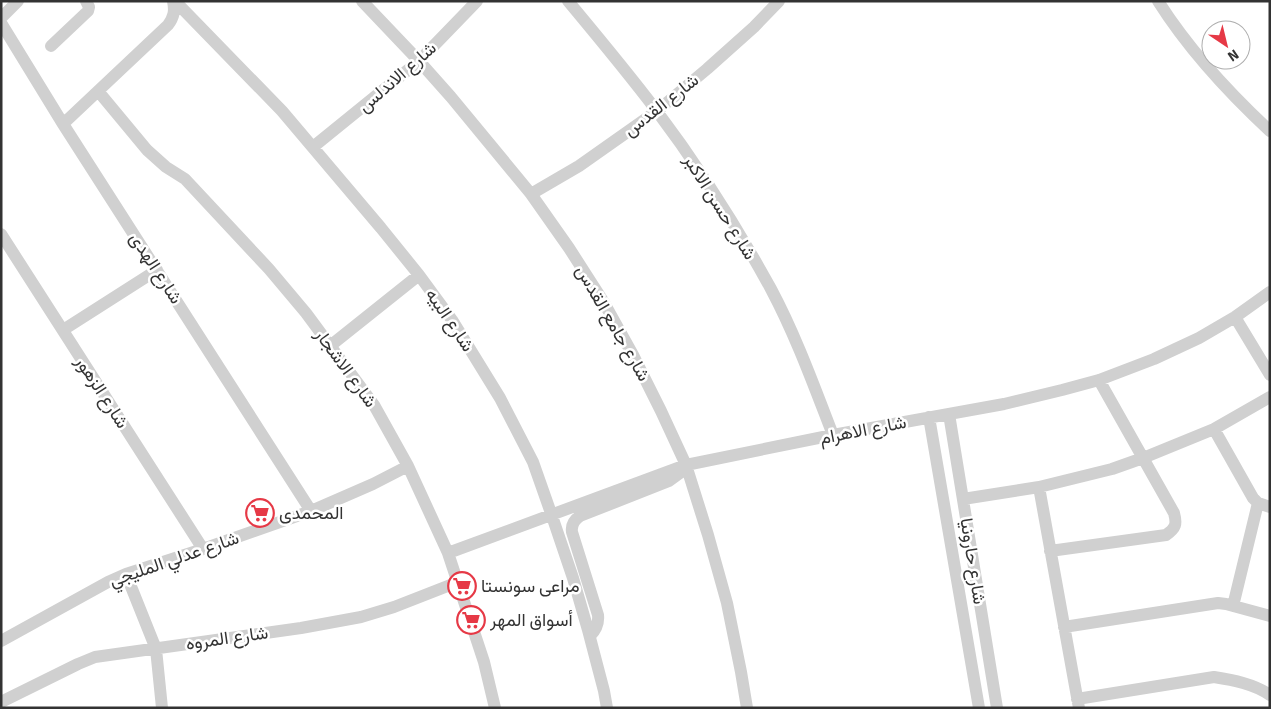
<svg xmlns="http://www.w3.org/2000/svg" width="1271" height="709" viewBox="0 0 1271 709" font-family="Signika,Vazirmatn,sans-serif">
  <rect width="100%" height="100%" fill="#fff"/>
  <g fill="none" stroke-linecap="round" stroke-linejoin="round">
    <path stroke="#d0d0d0" stroke-width="12" d="M175,1L282,111L381,228L419,275L452,320L500,398L533,462L552,516L573,578L588,630L604,691L607,708
      M362,1L419,61L451,97L531,194L569,248L603,301L633,355L661,411L686,465L708,535L727,603L741,672L747,708
      M568,1C598,37 628,73 656,110C699,167 737,227 771,289C796,336 814,386 833,435
      M1158,1C1189,50 1228,92 1270,131
      M1,18L18,1
      M1,23L63,124L311,511
      M51,46L88,11L89,7L86,1
      M98,91L147,150L166,167L185,179L269,269L306,313L374,405L408,466L448,553L484,662L495,708
      M63,124L168,25C174,17 175,11 173,1
      M313,147L419,61L477,1
      M531,194L579,166L657,111L707,69L754,27L779,1
      M1,234L203,549
      M1235,317L1270,375
      M63,330L157,270
      M330,346L419,275
      M949,414L997,708
      M929,417L979,708
      M1214,429L1253,498L1258,503L1270,507
      M1039,487L1079,708
      M963,499L1039,487L1112,469L1143,458L1214,429L1270,397
      M1050,551L1166,535C1176,528 1177,524 1174,513L1099,380
      M448,553L686,465L833,435L1004,404L1062,390L1099,380L1154,359L1199,338L1235,317L1270,292
      M126,574L156,649L162,708
      M1233,606L1258,503
      M1064,627L1218,603L1226,604L1270,616
      M590,636C596,630 599,624 598,615L572,532C571,525 574,520 580,516L669,481L680,473
      M1,641L108,582L126,574L203,549L311,511L373,484L408,466
      M1077,699L1214,677C1233,680 1254,684 1270,695
      M1,702L78,664L95,657L301,628L361,617L394,607L458,582"/>
  </g>
  <defs>
    <symbol id="supermarket-ring" viewBox="-11 -11 22 22"><circle r="9.5" fill="#fff" stroke="#e63946" stroke-width="1.5"/><path d="M-6-5.5h2.5l.6 2H6L4.5 2H-2.5L-4.4-4H-6ZM-1.5 3.2a1.3 1.3 0 1 0 .1 0ZM3 3.2a1.3 1.3 0 1 0 .1 0Z" fill="#e63946"/></symbol>
  </defs>
  <g fill-rule="evenodd">
    <use href="#supermarket-ring" x="244" y="497" width="32" height="32"/>
    <use href="#supermarket-ring" x="446" y="570" width="32" height="32"/>
    <use href="#supermarket-ring" x="455" y="604" width="32" height="32"/>
  </g>
  <g text-anchor="middle" dominant-baseline="central" stroke-width="5" stroke-linejoin="round" paint-order="stroke">
    <g font-size="18" fill="#333" stroke="#fff">
      <text transform="translate(397 77) rotate(-41)">شارع الاندلس</text>
      <text transform="translate(661 105) rotate(-38)">شارع القدس</text>
      <text transform="translate(720 207) rotate(58)">شارع حسن الاكبر</text>
      <text transform="translate(156 268) rotate(57)">شارع الهدى</text>
      <text transform="translate(450 320) rotate(56)">شارع البيه</text>
      <text transform="translate(613 323) rotate(60)">شارع جامع القدس</text>
      <text transform="translate(346 368) rotate(54)">شارع الاشجار</text>
      <text transform="translate(102 392) rotate(57)">شارع الزهور</text>
      <text transform="translate(863 430) rotate(-11)">شارع الاهرام</text>
      <text transform="translate(174 559) rotate(-19)">شارع عدلي المليجي</text>
      <text transform="translate(973 561) rotate(81)">شارع حارونيا</text>
      <text transform="translate(227 638) rotate(-8)">شارع المروه</text>
    </g>
    <g font-size="18" fill="#333" stroke="#fff" text-anchor="start">
      <text x="279" y="513">المحمدى</text>
      <text x="481" y="586">مراعى سونستا</text>
      <text x="490" y="620">أسواق المهر</text>
    </g>
  </g>
  <rect width="1271" height="709" fill="none" stroke="#333333" stroke-width="5"/>
  <g transform="translate(1226 45) rotate(145)"><circle r="24" fill="#ffffff" stroke="#adadad"/>
  <path d="M0-4L9 19L0 12L-9 19Z" fill="#e63946"/>
  <text y="-8" font-size="14" font-weight="bold" text-anchor="middle" fill="#333333">N</text>
  </g>
</svg>
